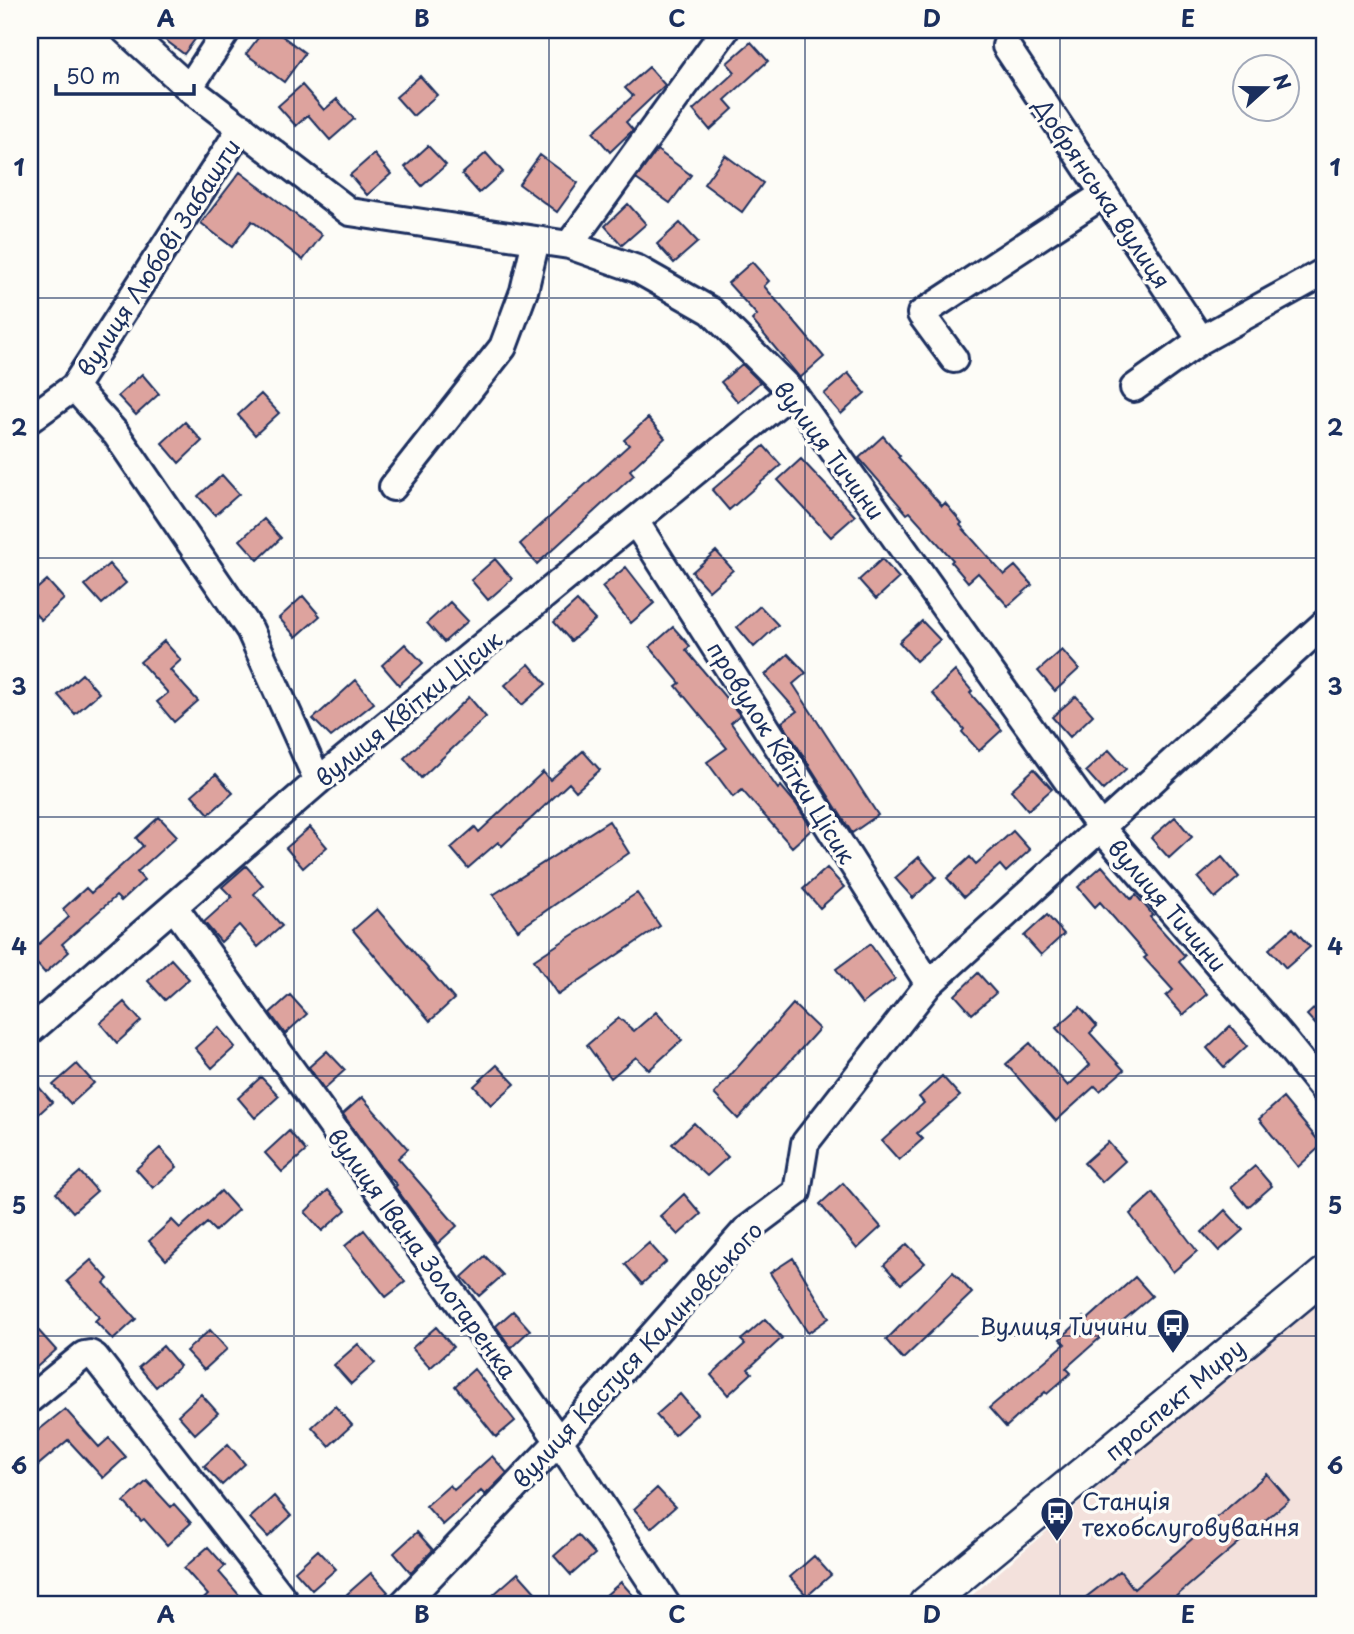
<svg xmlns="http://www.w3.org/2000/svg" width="1354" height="1634" viewBox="0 0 1354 1634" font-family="'Playpen Sans',sans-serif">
  <rect width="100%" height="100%" fill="#fdfcf7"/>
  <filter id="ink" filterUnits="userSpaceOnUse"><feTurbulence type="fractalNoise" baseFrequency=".0143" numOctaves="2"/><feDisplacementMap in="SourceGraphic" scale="14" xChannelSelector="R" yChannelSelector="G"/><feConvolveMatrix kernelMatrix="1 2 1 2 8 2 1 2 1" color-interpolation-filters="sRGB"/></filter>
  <g filter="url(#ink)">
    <path fill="#f3e1dc" d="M1324,1295V1604H962L1098,1487Z"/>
    <path fill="#dda39e" stroke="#1b2f5e" stroke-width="2" d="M152,30H202L184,54Z
      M264,30H274L305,53L284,82L246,54Z
      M751,42L768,61L725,100L733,109L710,130L693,110L735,72L727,63Z
      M649,67L665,85L626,122L633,130L610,152L593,132L633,96L625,88Z
      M420,76L437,95L413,116L396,97Z
      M302,85L324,110L337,99L354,119L330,140L308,115L296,126L278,106Z
      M428,146L446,165L422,186L405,167Z
      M657,150L691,175L670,203L636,179Z
      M486,153L503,172L479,193L462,174Z
      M374,154L391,174L367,195L350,175Z
      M540,155L578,183L557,212L519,184Z
      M725,155L763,183L742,212L704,184Z
      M240,172L322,235L303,260L252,221L232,247L201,223Z
      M628,204L646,224L622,245L605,226Z
      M680,223L698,242L674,263L657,244Z
      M752,262L769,281L764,286L824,357L800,378L752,320L757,315L728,283Z
      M742,364L760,382L738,402L721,382Z
      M848,373L865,393L841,414L824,394Z
      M142,374L159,394L136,415L118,396Z
      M261,394L279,413L255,435L238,415Z
      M648,418L665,438L630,470L634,475L537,564L520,544L629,445L624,440Z
      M185,422L202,441L179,463L162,443Z
      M883,436L900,456L898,457L942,506L945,503L962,523L960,525L1004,575L1015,566L1032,585L1008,606L978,573L968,582L951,562L953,560L910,512L907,514L859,458Z
      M764,446L781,465L729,510L712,490Z
      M801,459L855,516L831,537L778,480Z
      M222,475L239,494L215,515L198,496Z
      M264,519L281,538L258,560L240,540Z
      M716,551L733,570L709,591L692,572Z
      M495,559L512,579L488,600L471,580Z
      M882,559L899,578L876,599L859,580Z
      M109,564L126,583L102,604L85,585Z
      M626,567L654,603L631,623L602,587Z
      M47,580L64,599L41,620L30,608V595Z
      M303,596L320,616L296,637L279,618Z
      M577,601L595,620L571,641L554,622Z
      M450,602L468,621L444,642L427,623Z
      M760,606L778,625L754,647L737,627Z
      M922,621L940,640L916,661L899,642Z
      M673,627L690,646L686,650L740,715L731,723L778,789L781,786L796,804L812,829L792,847L742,790L733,797L707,762L727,748L676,686L680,683L650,647Z
      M164,641L181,660L170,670L198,701L174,722L157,702L168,693L140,662Z
      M405,644L423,663L399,685L382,665Z
      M1062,650L1079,669L1055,691L1038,671Z
      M788,654L806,673L793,684L878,815L852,833L782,722L797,711L765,675Z
      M529,664L546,684L522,705L505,685Z
      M955,671L972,691L970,693L1002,730L979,751L962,732L964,729L932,693Z
      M82,674L99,693L75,714L58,695Z
      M356,680L374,703L331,737L313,719Z
      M1076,696L1093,715L1070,737L1052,717Z
      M469,697L486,717L421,778L404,758Z
      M1109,750L1126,769L1103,790L1086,771Z
      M583,751L600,770L576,791L569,783L502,846L498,842L468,868L451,848L475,827L479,832L543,772L550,780Z
      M1034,769L1052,789L1028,810L1011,790Z
      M216,774L233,793L209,814L192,795Z
      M159,817L177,836L137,872L144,880L121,901L116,896L62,944L69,952L45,973L30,956V952L69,917L63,909L86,888L91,893L143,846L136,838Z
      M1175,817L1192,837L1169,858L1151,838Z
      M609,821L629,853L518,930L493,895Z
      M310,827L327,847L303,868L286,848Z
      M1013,831L1030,850L1006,872L1000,865L964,897L947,878L970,857L976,864Z
      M919,857L936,877L913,898L895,878Z
      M1222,857L1239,877L1215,898L1198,878Z
      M246,866L263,885L254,894L282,926L258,947L239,925L221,942L204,922L232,897L222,887Z
      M1102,866L1131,899L1136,895L1153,915L1150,917L1185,956L1179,962L1207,994L1183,1015L1166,996L1173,990L1144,958L1147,956L1100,902L1095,907L1078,887Z
      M827,868L844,887L820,908L803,889Z
      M637,893L660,926L558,995L534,960Z
      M377,909L454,999L430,1021L353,930Z
      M1047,915L1064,934L1041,955L1024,936Z
      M1293,928L1310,947L1286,968L1269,949Z
      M870,944L895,979L862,1004L836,969Z
      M171,959L189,979L165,1000L148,981Z
      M978,973L996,993L972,1014L955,995Z
      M290,995L307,1014L285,1034L270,1013Z
      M1324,999V1034L1307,1015Z
      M124,1002L141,1021L117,1043L100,1023Z
      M793,1004L819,1029L738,1119L714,1094Z
      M1080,1007L1097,1026L1090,1033L1124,1070L1100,1091L1095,1086L1056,1121L1006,1064L1030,1043L1068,1086L1090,1065L1056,1028Z
      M656,1012L682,1040L649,1070L636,1057L611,1078L587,1045L619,1018L634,1031Z
      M1230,1026L1247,1046L1224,1067L1207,1048Z
      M218,1027L235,1047L212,1068L195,1048Z
      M327,1051L345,1070L324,1089L309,1067Z
      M77,1064L94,1083L71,1104L53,1085Z
      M497,1065L515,1084L491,1105L474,1086Z
      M942,1076L960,1096L917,1133L923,1139L899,1160L882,1141L924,1103L919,1097Z
      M30,1077L52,1102L30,1122Z
      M261,1077L279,1096L255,1118L238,1098Z
      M362,1097L408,1149L398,1158L457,1226L437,1244L395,1187L397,1185L381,1168L343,1114Z
      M1283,1098L1322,1145L1298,1167L1259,1119Z
      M694,1123L728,1157L707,1176L672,1144Z
      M289,1131L306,1151L282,1172L265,1153Z
      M1108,1142L1125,1161L1102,1182L1084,1163Z
      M160,1148L177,1167L153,1188L136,1169Z
      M1255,1166L1272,1186L1248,1207L1231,1187Z
      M80,1172L97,1191L73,1212L56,1193Z
      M843,1183L881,1227L857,1249L820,1204Z
      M328,1190L346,1210L322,1231L305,1212Z
      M221,1191L238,1210L215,1231L207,1223L166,1260L149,1241L172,1220L180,1228Z
      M1153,1193L1197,1251L1173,1272L1130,1214Z
      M684,1194L701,1214L678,1235L660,1216Z
      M1225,1210L1243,1230L1219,1251L1202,1232Z
      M364,1230L405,1282L386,1297L345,1246Z
      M649,1243L666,1262L642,1284L625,1264Z
      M907,1244L925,1263L901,1284L884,1265Z
      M485,1256L503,1275L479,1296L462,1277Z
      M793,1258L829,1318L808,1333L770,1273Z
      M91,1260L108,1279L104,1283L136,1319L113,1340L95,1321L99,1317L67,1281Z
      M953,1272L972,1293L903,1359L886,1340Z
      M1135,1277L1152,1296L1119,1324L1118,1322L1066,1368L1071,1373L1047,1394L1045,1392L1006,1427L989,1408L1065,1344L1060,1339L1084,1317L1087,1320Z
      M513,1311L530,1330L511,1348L496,1326Z
      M765,1319L782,1338L748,1369L752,1373L728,1395L711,1375L745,1344L741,1340Z
      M436,1327L453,1347L430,1368L412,1348Z
      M38,1330L56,1350L30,1373V1338Z
      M210,1330L227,1349L204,1370L186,1351Z
      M358,1344L375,1363L351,1384L334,1365Z
      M163,1346L180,1366L156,1387L139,1367Z
      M474,1369L515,1421L496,1437L455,1386Z
      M201,1394L218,1413L195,1434L178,1415Z
      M680,1394L697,1414L674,1435L656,1415Z
      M335,1406L352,1425L329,1446L312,1427Z
      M65,1409L99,1447L109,1438L126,1457L103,1478L68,1440L30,1472V1437Z
      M228,1444L245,1464L222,1485L204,1466Z
      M492,1456L507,1473L485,1495L481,1491L443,1525L426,1506L450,1485L454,1490Z
      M1267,1474L1289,1500L1167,1604H1077L1120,1571L1134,1589Z
      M147,1481L171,1507L174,1504L191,1523L167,1545L144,1519L141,1521L124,1502Z
      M657,1488L675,1507L651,1528L634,1509Z
      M274,1496L291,1516L268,1537L250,1518Z
      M417,1532L433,1550L411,1573L394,1553Z
      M578,1535L595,1554L571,1575L554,1556Z
      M208,1547L225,1566L219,1572L247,1604H198L208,1595L184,1568Z
      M318,1550L336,1569L312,1590L295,1571Z
      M814,1556L831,1575L807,1596L790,1577Z
      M371,1573L388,1592L375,1604H356L347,1594Z
      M518,1573L535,1592L522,1604H503L494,1594Z
      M621,1582L641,1604H596Z"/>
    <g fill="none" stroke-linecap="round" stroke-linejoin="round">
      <defs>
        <path id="minor" d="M125,30L189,88L350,212L569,245L637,269L711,311L792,392L1101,828L1282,1038L1324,1090
          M1006,46L1201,340
          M189,88L227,30
          M242,127L74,387L116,434L250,630L318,781
          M569,245L725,30
          M954,359L921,314L1104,194
          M1134,388L1201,340L1324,272
          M30,419L74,387
          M393,487L503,347L524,291L536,240
          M635,521L929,984
          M174,907L559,1441L666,1604
          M30,1031L318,781L792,392
          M30,1399L84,1355L90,1354L95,1357L287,1604
          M403,1604L559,1441L745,1231L797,1192L805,1143L929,984L1324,624"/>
        <path id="major" d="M926,1604L1324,1275"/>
      </defs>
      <use href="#minor" stroke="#1b2f5e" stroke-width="32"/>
      <use href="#major" stroke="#1b2f5e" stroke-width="38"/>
      <use href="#minor" stroke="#fdfcf7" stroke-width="26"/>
      <use href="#major" stroke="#fdfcf7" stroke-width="33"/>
    </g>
  </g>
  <path fill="none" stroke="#1b2f5e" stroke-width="2" stroke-opacity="0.55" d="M294,30V1604M549,30V1604M805,30V1604M1060,30V1604M30,298H1324M30,558H1324M30,817H1324M30,1076H1324M30,1336H1324"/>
  <defs>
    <symbol id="bus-pin" viewBox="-11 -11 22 30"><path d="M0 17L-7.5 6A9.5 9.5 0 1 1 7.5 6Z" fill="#1b2f5e" stroke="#fdfcf7"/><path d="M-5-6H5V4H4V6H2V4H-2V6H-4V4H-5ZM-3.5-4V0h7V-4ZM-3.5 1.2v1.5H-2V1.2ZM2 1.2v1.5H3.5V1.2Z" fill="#fff"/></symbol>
  </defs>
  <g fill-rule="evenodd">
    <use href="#bus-pin" x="1154" y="1306" width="38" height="52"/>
    <use href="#bus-pin" x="1038" y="1494" width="38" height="52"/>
  </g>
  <g text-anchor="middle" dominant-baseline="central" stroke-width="7" stroke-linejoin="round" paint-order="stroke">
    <g font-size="23" fill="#1b2f5e" stroke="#fdfcf7">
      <text transform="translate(1103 193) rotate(56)">Добрянська вулиця</text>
      <text transform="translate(158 257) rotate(-57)">вулиця Любові Забашти</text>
      <text transform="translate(830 450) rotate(53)">вулиця Тичини</text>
      <text transform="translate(408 708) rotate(-39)">вулиця Квітки Цісик</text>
      <text transform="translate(782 752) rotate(58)">провулок Квітки Цісик</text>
      <text transform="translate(1168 905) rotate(49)">вулиця Тичини</text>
      <text transform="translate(423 1253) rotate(54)">вулиця Івана Золотаренка</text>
      <text transform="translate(637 1354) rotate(-47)">вулиця Кастуся Калиновського</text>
      <text transform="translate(1174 1399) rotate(-40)">проспект Миру</text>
    </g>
    <g font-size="23" fill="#1b2f5e" stroke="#fdfcf7" text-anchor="end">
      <text x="1148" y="1325">Вулиця Тичини</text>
      <text x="1082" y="1500" text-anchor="start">Станція<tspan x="1082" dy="26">техобслуговування</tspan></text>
    </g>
  </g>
  <rect width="1354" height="1634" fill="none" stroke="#fdfcf7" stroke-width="77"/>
  <g transform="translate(1266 88) rotate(69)"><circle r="33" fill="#fdfcf7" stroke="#a3aaba" stroke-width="2"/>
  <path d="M0-5L12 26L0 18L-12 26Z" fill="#1b2f5e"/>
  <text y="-10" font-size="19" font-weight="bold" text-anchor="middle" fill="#1b2f5e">N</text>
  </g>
  <path d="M56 84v10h138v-10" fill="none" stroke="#1b2f5e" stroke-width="3.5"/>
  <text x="66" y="84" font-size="21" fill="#1b2f5e" stroke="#fdfcf7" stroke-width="5" paint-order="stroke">50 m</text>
  <rect x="38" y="38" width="1278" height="1558" fill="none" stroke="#1b2f5e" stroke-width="2.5"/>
  <g font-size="23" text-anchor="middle" font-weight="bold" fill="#1b2f5e">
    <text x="166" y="27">A</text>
    <text x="422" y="27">B</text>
    <text x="677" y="27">C</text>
    <text x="932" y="27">D</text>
    <text x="1188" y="27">E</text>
    <text x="19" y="176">1</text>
    <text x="1335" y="176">1</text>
    <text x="19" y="436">2</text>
    <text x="1335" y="436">2</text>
    <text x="19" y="695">3</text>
    <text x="1335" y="695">3</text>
    <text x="19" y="955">4</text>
    <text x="1335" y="955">4</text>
    <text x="19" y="1214">5</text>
    <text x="1335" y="1214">5</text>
    <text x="19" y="1474">6</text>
    <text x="1335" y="1474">6</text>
    <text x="166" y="1623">A</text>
    <text x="422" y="1623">B</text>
    <text x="677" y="1623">C</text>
    <text x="932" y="1623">D</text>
    <text x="1188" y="1623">E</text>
  </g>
</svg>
